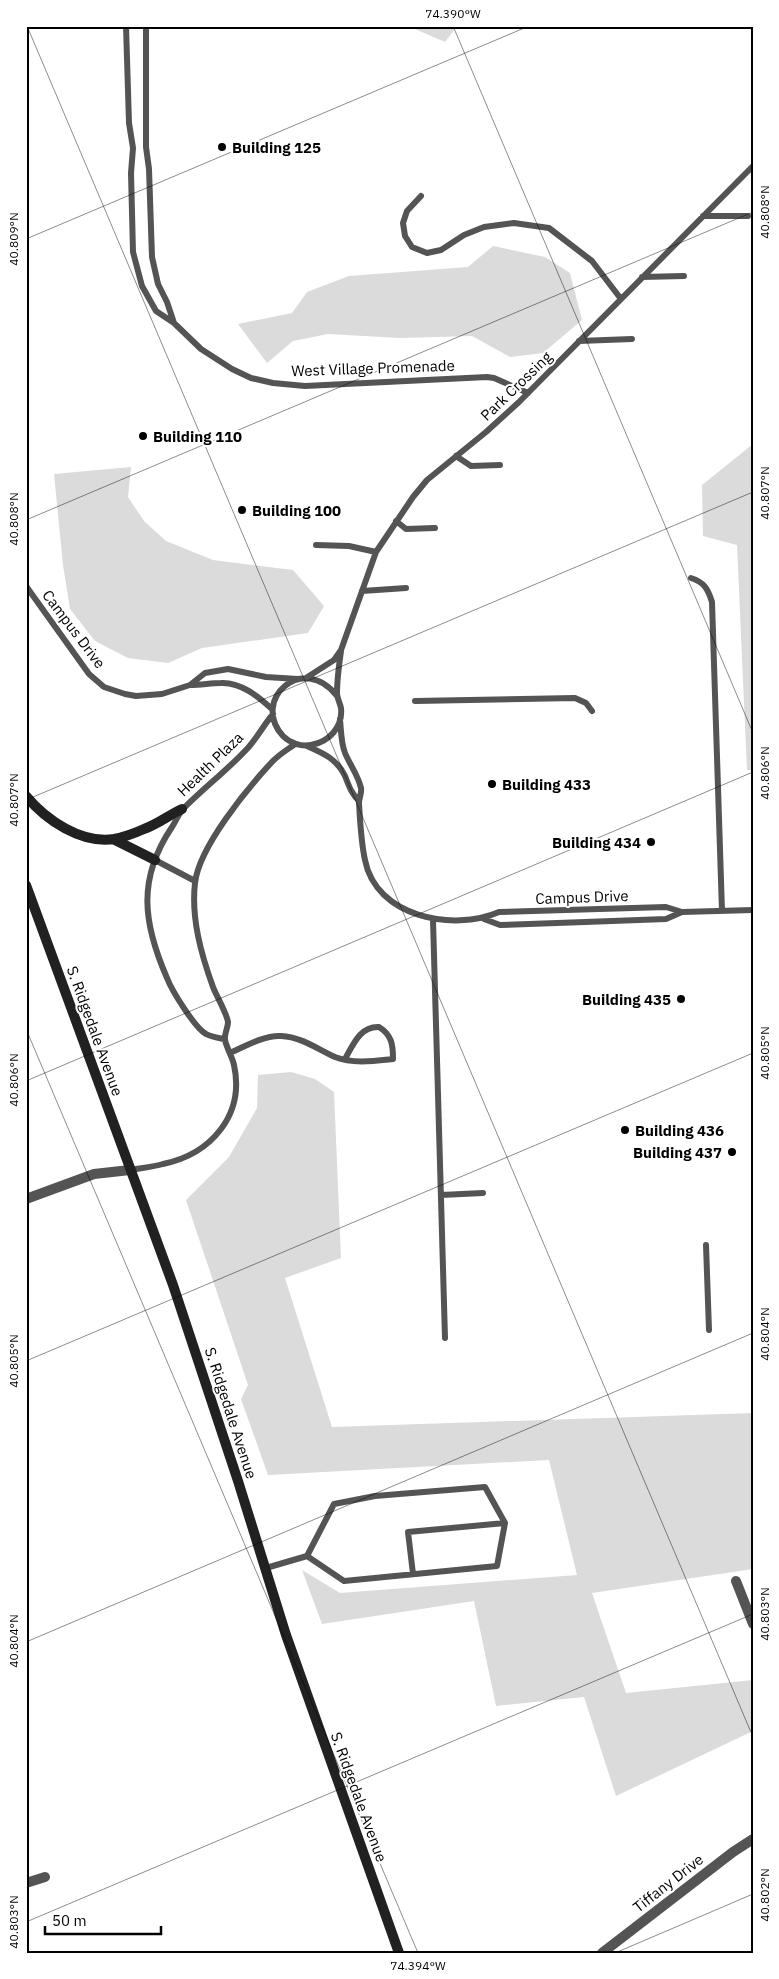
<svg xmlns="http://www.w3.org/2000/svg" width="779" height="1979" viewBox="0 0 779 1979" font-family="'IBM Plex Sans',sans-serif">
  <rect width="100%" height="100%" fill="#fff"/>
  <path fill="#dbdbdb" d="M408,26H457L445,42Z
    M493,246L545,257L570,273L582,320L543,353L510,357L472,336L400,338L328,334L293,341L267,363L238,324L292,313L307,292L349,276L468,267Z
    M753,444V770H747L737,545L703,536L702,485Z
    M131,467L128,497L144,521L166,541L213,560L293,570L324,606L308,633L202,648L168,663L128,658L95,641L70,609L63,565L54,474Z
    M291,1072L315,1079L334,1092L341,1258L285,1278L332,1427L753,1413V1569L592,1593L626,1693L753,1680V1731L616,1796L584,1697L496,1706L474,1601L322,1624L302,1570L340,1593L577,1575L549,1460L268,1475L241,1399L248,1385L186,1200L229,1157L257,1108L258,1075Z"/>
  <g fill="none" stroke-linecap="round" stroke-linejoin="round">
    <path stroke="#545454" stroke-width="6" d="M126,26L129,123L133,148L131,173L133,252L142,286L156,311L174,323L201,349L232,369L251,378L273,383L305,386L487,377L494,378L528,393
      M146,26V147L149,169L152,257L158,284L167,302L174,323
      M421,196L407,211L403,223L405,236L412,247L427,253L441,250L464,235L484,227L514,223L549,228L592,261L621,299
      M703,216H748
      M642,277L684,276
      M579,341L632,339
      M456,456L471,466L500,465
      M396,521L406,529L435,528
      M316,545L349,546L376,552
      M691,578C704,582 708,589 712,602L722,911
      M26,586L89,674L104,687L125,694L136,696L162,694L190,685L205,673L228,669L266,677L298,679
      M362,591L406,588
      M306,678L334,660L341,650L376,552L413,497L427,480L486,432L519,402L753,166
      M190,685C201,685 211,683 221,683C241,682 259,697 272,709
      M337,696C303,652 250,700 283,736C290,743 301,747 311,745C329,742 343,727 341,708C340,703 337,698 337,693C337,679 339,665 341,651
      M415,701L575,698L586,703L592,711
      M340,719C341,730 341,743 345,753C350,765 358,775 361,788C362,793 359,798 359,803C360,821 361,842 365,860C376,917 453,932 499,912L666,907L682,912
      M307,746C323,753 337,759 345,776C349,786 351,793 359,801
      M155,860L195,881
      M484,919L500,925L585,922L666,919L682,912L753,910
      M433,920L445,1338
      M224,1039C219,1038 211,1037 206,1034C195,1028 172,991 167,978C143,923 137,879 172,827C176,821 179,813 184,808C204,788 226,771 245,751C256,740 263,726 273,714
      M230,1053C245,1046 265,1035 281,1036C302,1037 317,1049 335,1057C353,1064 374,1061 393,1059C393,1045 392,1035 379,1027C360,1026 353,1045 345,1059
      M130,1170C141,1168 153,1167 163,1164C211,1154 245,1115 234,1065C232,1056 227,1049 225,1040C224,1034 228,1028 228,1022C227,1014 216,995 213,987C201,954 191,918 195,883C199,847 247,789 271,763C278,755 287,750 295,744
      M441,1195L483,1193
      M706,1245L709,1330
      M266,1568L307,1556L334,1504L375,1496L485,1487L505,1523L497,1566L344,1581L307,1556
      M413,1574L408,1532L505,1523"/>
    <path stroke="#545454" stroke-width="10" d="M26,1199L94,1174L130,1170
      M736,1581L753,1624
      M26,1883L45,1877
      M602,1953L733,1852L753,1839"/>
    <path stroke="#212121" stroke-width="10" d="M26,796C46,820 81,844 114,839C124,837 135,833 144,829C158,824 169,815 182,809
      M113,839L155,860
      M26,885L173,1285L238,1481L286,1635L399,1953"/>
  </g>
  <path fill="none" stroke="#000" stroke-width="1" stroke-opacity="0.45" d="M27,26L753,1737M453,26L753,733M26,239L529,26M26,520L753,212M26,800L753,492M26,1029L418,1953M26,1081L753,772M26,1361L753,1053M26,1642L753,1333M26,1922L753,1614M615,1953L753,1894"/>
  <g fill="#000" stroke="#fff" stroke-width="2">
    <circle cx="222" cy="147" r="5"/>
    <circle cx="143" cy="436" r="5"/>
    <circle cx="242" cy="510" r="5"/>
    <circle cx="492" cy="784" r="5"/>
    <circle cx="651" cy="842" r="5"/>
    <circle cx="681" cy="999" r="5"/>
    <circle cx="625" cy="1130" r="5"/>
    <circle cx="732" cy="1152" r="5"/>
  </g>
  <g text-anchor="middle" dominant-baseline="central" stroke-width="4" stroke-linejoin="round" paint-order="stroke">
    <g font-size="15" font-weight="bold" fill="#000" stroke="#fff" text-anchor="start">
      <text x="232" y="147">Building 125</text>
      <text x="153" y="436">Building 110</text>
      <text x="252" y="510">Building 100</text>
      <text x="502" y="784">Building 433</text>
      <text x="641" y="842" text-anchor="end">Building 434</text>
      <text x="671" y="999" text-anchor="end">Building 435</text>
      <text x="635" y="1130">Building 436</text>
      <text x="722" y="1152" text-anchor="end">Building 437</text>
    </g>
    <g font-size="15" fill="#000" stroke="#fff">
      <text transform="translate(373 368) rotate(-2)">West Village Promenade</text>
      <text transform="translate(516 386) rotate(-44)">Park Crossing</text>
      <text transform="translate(74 629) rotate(53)">Campus Drive</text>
      <text transform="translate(210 764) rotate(-44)">Health Plaza</text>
      <text transform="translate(582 897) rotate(-2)">Campus Drive</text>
      <text transform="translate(95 1031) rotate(70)">S. Ridgedale Avenue</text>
      <text transform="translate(231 1413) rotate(72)">S. Ridgedale Avenue</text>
      <text transform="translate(359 1797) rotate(70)">S. Ridgedale Avenue</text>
      <text transform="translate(668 1883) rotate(-38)">Tiffany Drive</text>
    </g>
  </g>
  <rect width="779" height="1979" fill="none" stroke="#ffffff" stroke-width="55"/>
  <path d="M45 1926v8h116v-8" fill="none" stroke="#000000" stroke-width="2.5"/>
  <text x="52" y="1926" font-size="15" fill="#000000" stroke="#ffffff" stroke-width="4" paint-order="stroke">50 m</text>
  <rect x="28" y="28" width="724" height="1924" fill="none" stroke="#000" stroke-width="2"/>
  <g font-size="12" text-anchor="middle" fill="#000">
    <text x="453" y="18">74.390°W</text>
    <text transform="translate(765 212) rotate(-90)" y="4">40.808°N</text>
    <text transform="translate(14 239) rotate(-90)" y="4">40.809°N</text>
    <text transform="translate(765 493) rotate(-90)" y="4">40.807°N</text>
    <text transform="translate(14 519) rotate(-90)" y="4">40.808°N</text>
    <text transform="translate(765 773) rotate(-90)" y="4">40.806°N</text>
    <text transform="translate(14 800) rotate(-90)" y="4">40.807°N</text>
    <text transform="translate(765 1053) rotate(-90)" y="4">40.805°N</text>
    <text transform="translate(14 1080) rotate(-90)" y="4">40.806°N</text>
    <text transform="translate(765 1334) rotate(-90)" y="4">40.804°N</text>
    <text transform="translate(14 1361) rotate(-90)" y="4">40.805°N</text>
    <text transform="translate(765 1614) rotate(-90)" y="4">40.803°N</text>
    <text transform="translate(14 1641) rotate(-90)" y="4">40.804°N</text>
    <text transform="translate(765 1895) rotate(-90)" y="4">40.802°N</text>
    <text transform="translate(14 1922) rotate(-90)" y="4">40.803°N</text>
    <text x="418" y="1970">74.394°W</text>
  </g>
</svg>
